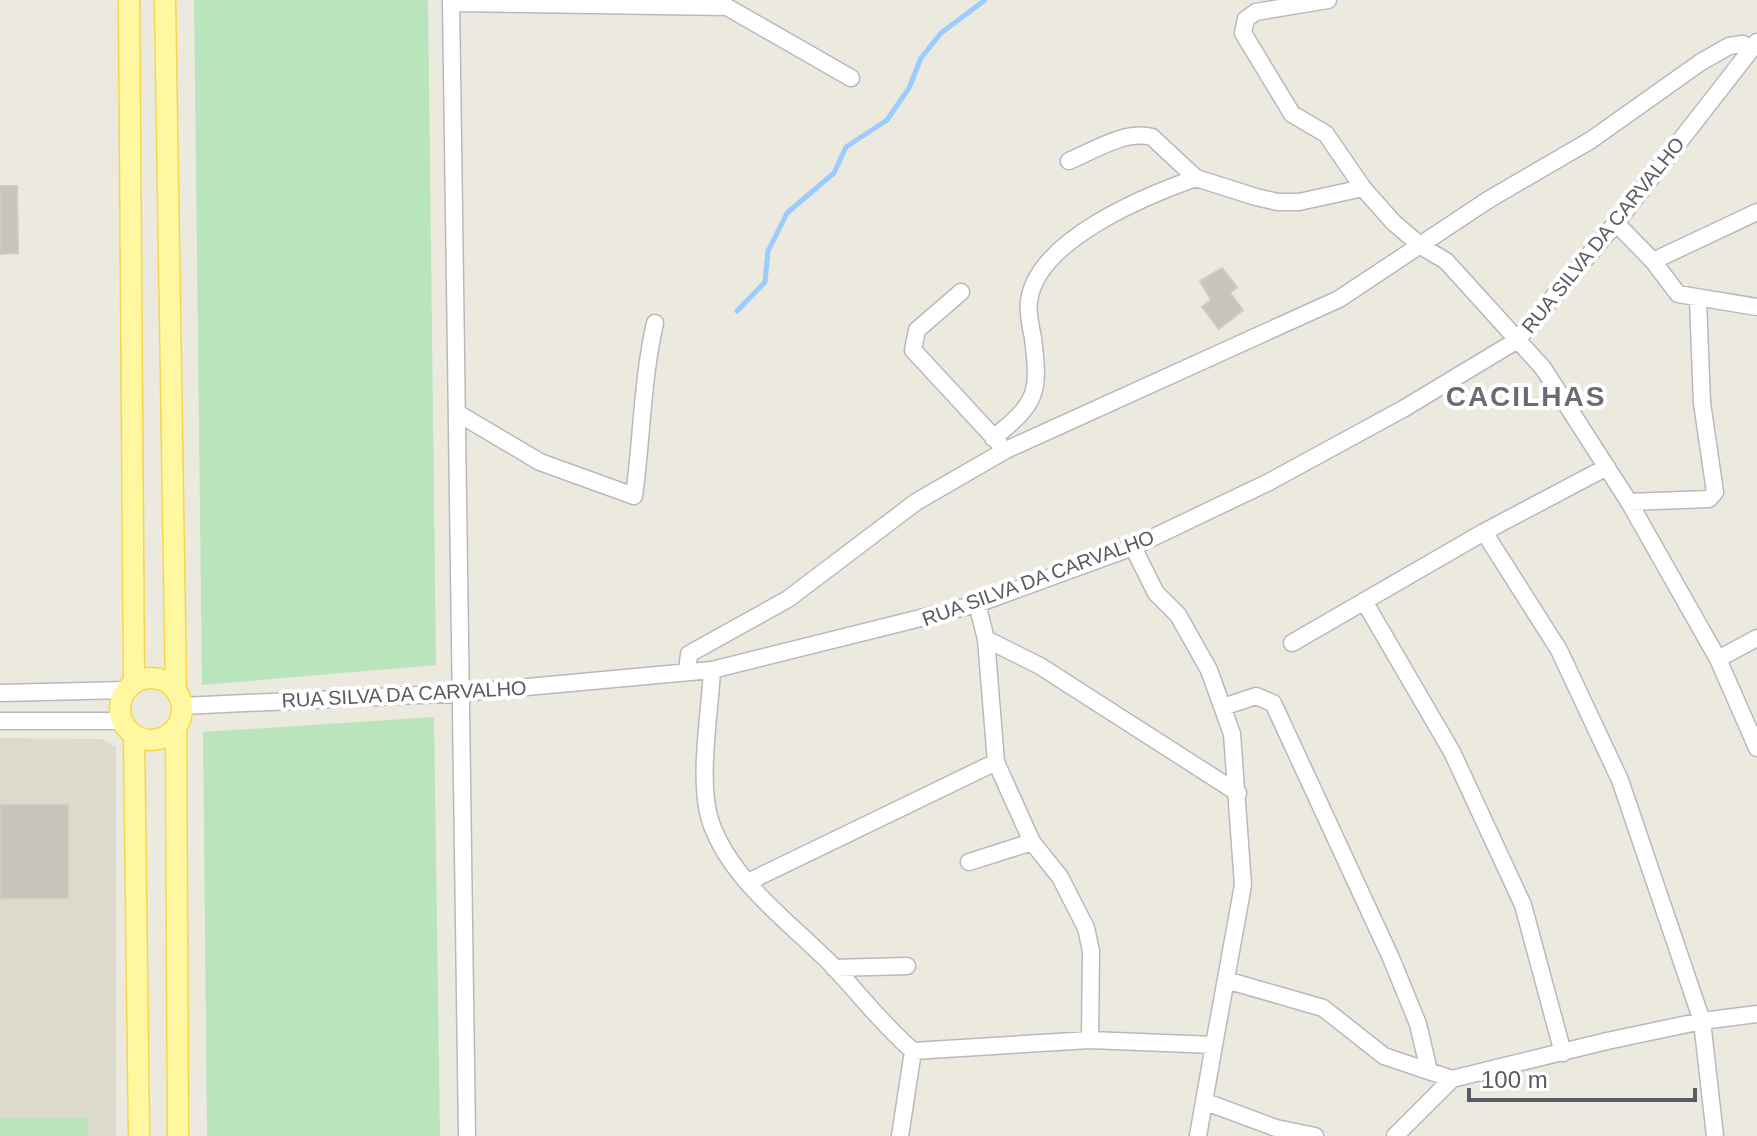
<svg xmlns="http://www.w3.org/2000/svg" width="1757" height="1136" viewBox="0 0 1757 1136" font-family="Arial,sans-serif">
  <rect width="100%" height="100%" fill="#eceade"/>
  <path fill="#dcd9cd" d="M0,738L102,739L116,747V1136H0Z"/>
  <path fill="#b9e5bd" d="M194,0H428L436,665L202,685Z
    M434,717L440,1136H207L203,732Z
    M0,1118H88V1136H0Z"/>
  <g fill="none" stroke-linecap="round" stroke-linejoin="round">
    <path stroke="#9bcbff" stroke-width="5" d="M737,311L765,282L768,251L787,213L834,173L846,147L887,120L909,88L921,58L941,33L985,0"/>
  </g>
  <path fill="#c7c4bc" stroke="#d0ccbd" stroke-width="2" d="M0,186H17L18,253L0,254Z
    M1222,268L1237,287L1230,293L1243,310L1219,329L1202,307L1211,300L1200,281Z
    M0,805H68V898H0Z"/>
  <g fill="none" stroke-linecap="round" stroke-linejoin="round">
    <defs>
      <path id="minor" d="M451,0L467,1136
        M1328,0L1256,12L1246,19L1243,33L1292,114L1326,134L1363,188L1393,222L1421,246L1446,261L1543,368L1629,502L1718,659L1757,748
        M451,3L727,7L851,78
        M1069,161C1093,151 1125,130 1152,137L1196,178L1256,197L1278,202H1299L1363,188
        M1616,223L1653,261L1678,294L1757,307
        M1653,261L1757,212
        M961,292L917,330L913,350L999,443
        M459,414L540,462L634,496C642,438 642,380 655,323
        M993,438C1037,403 1040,394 1033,338C1031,327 1027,312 1029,301C1037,240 1145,196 1196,178
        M1629,502L1709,499L1715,492L1702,403L1698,300
        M1484,532L1559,650L1620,780L1702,1021L1715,1136
        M1364,601L1452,752L1523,905L1563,1053
        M977,604L986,639L996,762L1032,842L1060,877L1086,928L1091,951L1090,1040
        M986,639L1040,666L1238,793
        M1292,643L1484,532L1607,467
        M1718,659L1757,638
        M712,670C710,713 697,783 711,823C732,882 791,923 833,966C860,995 883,1025 913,1051L1090,1040L1214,1045L1243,885L1232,734L1209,670L1178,615L1156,593L1133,547
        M687,672L689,654L788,599L916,502L1006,450L1339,299L1488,200L1591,140L1701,62L1729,46L1743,44L1751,49
        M0,693L126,690
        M182,706L462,693L712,670L977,604L1133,547L1269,482L1403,409L1516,341L1616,223L1757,42
        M1223,707L1256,696L1273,703L1391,958L1418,1024L1429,1071
        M0,721H123
        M969,862L1032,842
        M748,882L996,762
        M834,968L907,966
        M1226,980L1323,1008L1384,1056L1452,1079L1607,1041L1702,1021L1757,1014
        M1206,1102L1276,1128L1315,1136
        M900,1136L913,1051
        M1198,1136L1214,1045
        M1395,1136L1452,1079"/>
      <path id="major" d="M129,0L134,683
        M165,0L176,691
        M120 709a31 31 0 1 1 62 0a31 31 0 1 1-62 0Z
        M176,727L178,1136
        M134,735L139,1136"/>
    </defs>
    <use href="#minor" stroke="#b7b9bf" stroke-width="19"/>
    <use href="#major" stroke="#f6d64d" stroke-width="23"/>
    <use href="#minor" stroke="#fff" stroke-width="16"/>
    <use href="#major" stroke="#fff8a0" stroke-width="20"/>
  </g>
  <g text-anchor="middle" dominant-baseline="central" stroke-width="8" stroke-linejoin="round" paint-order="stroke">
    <g font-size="20" fill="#585b61" stroke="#fff">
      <text transform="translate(1603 235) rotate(-51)">RUA SILVA DA CARVALHO</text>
      <text transform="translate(1038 578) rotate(-20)">RUA SILVA DA CARVALHO</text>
      <text transform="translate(404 694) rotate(-3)">RUA SILVA DA CARVALHO</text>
    </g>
    <g font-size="28" font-weight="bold" letter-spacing="2" fill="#696d73" stroke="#fff">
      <text x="1526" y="396">CACILHAS</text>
    </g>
  </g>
  <path d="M1469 1088v12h226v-12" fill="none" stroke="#585b61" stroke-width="4"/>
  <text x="1481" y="1088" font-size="24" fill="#585b61" stroke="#ffffff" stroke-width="6" paint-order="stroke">100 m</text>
</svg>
